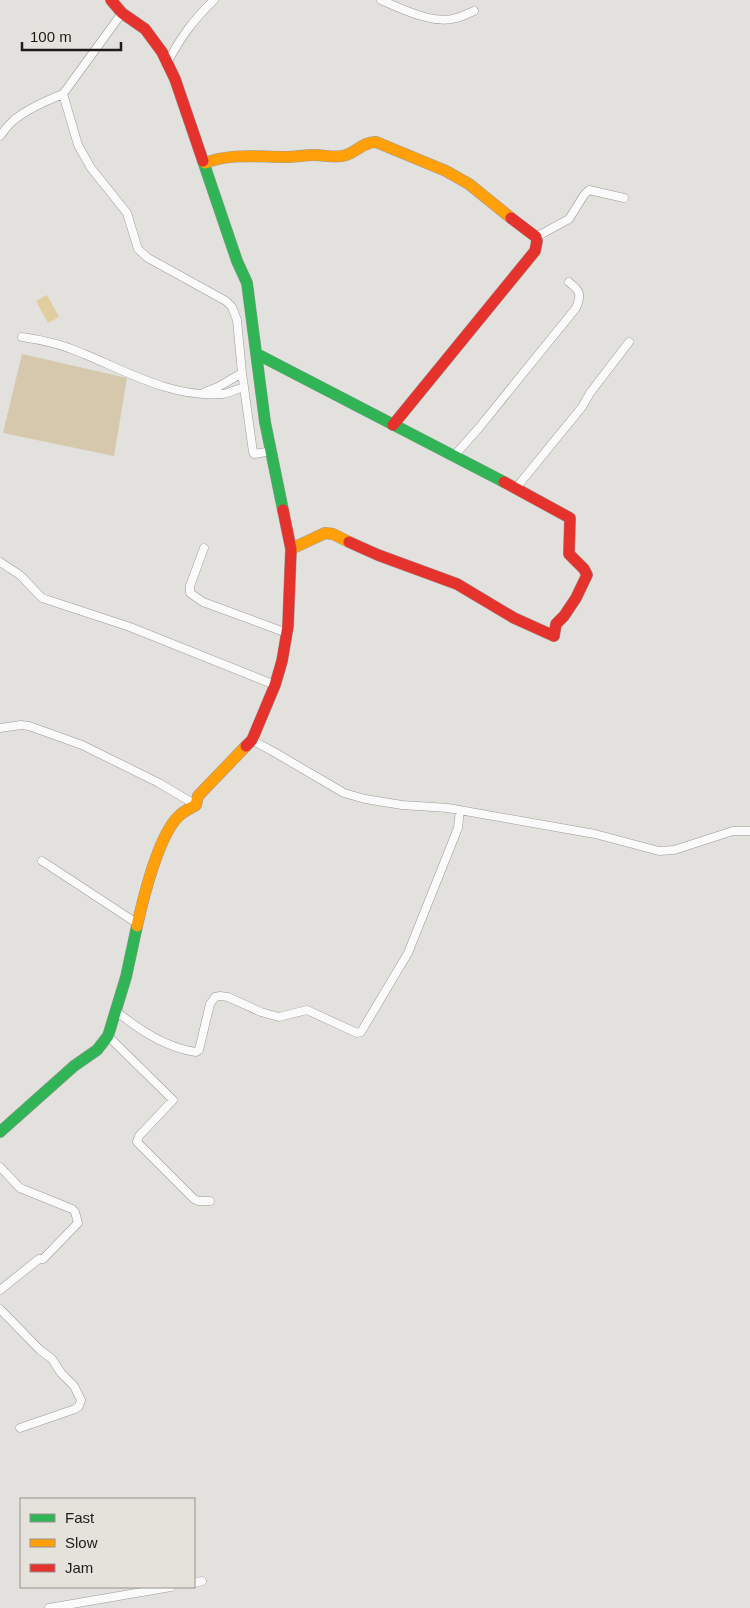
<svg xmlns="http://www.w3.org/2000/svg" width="750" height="1608" viewBox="0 0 750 1608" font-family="Arial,sans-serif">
  <rect width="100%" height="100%" fill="#e3e1dd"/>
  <path fill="#d5c8ac" d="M22,354L127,378L114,456L3,433Z"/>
  <path fill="#e1cd9d" d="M47,295L59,317L48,323L36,301Z"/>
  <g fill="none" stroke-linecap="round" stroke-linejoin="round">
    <defs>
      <path id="street" d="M381,0C402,9 434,25 456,18C462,17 469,13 474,11
        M167,63C181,37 193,20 214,0
        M63,94L78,145L91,168L127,213L138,249L148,258L226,301L232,307L237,320L242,373L253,452L254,454L272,451
        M0,136C4,131 8,125 13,121C25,110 48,100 63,94L122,13
        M536,237L569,219L584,195L589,190L624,198
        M22,337C44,340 64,345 84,354C128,372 172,398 222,394C229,393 237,389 244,387
        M205,392L218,387L242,373
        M453,457L478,429L576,308C582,294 580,291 569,282
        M516,488L582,407L590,393L629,342
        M204,548L190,586V593L203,602L287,633
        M0,562L20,575L42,598L130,627L275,685
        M0,728L21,725L29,726L82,745L159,783L196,805
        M252,740L274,752L344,793L365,799L402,805L448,808L595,834L659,851L674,850L733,831H750
        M42,861L138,924
        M116,1011C139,1030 166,1048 196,1052L199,1050L210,1004L215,997L220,996L228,997L261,1012L279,1017L307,1010L357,1033L361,1032L408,953L458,828L460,810
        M108,1036L173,1100L139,1136L137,1142L194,1199L198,1201H210
        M0,1167L20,1188L72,1209L75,1212L78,1223L43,1259H39L0,1290
        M0,1309L40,1350L52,1359L61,1373L74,1386L81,1400L79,1406L75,1409L20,1428
        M194,1583L202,1581
        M49,1608L171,1587"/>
      <path id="fast" d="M203,161L237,261L247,283L265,422L283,510
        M257,354L504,482
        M0,1132L74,1066L97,1050L108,1036L126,977L137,926"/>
      <path id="slow" d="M205,163C231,153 257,157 285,157C295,157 305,155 315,155C324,155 333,158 342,156C356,154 361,142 376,142L446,171L469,184L511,218
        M291,549L325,533L333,534L349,542
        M137,926C143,899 159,833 180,815C184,811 191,808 196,805L198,796L246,746"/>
      <path id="jam" d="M111,0L122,13L145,29L162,52L175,79L203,161
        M393,425L535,251L537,241L536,237L511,218
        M349,542L378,555L457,584L514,618L554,636L556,624L564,616L576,598L587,575L584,569L569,554L570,518L504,482
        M246,746L252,740L275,685L282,661L288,626L291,549L283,510"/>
    </defs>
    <use href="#street" stroke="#9b9a97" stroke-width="9"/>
    <use href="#fast" stroke="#9b9a97" stroke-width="12"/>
    <use href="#slow" stroke="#9b9a97" stroke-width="12"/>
    <use href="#jam" stroke="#9b9a97" stroke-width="12"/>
    <use href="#street" stroke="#fbfafa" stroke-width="8"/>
    <use href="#fast" stroke="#30b455" stroke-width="11"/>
    <use href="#slow" stroke="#ff9f0a" stroke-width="11"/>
    <use href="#jam" stroke="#e5322d" stroke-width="11"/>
  </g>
  <rect x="20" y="1498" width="175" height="90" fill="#e5e2db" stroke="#95928d"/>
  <rect x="30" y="1514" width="25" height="8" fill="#30b455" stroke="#95928d"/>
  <text x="65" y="1523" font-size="15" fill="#1d1b19">Fast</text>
  <rect x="30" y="1539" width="25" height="8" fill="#ff9f0a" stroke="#95928d"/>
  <text x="65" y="1548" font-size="15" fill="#1d1b19">Slow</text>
  <rect x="30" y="1564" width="25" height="8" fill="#e5322d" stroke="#95928d"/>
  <text x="65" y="1573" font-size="15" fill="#1d1b19">Jam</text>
  <path d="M22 42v8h99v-8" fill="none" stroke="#1d1b19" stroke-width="2.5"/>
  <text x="30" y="42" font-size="15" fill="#1d1b19" stroke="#e5e2db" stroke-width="4" paint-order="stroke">100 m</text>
</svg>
